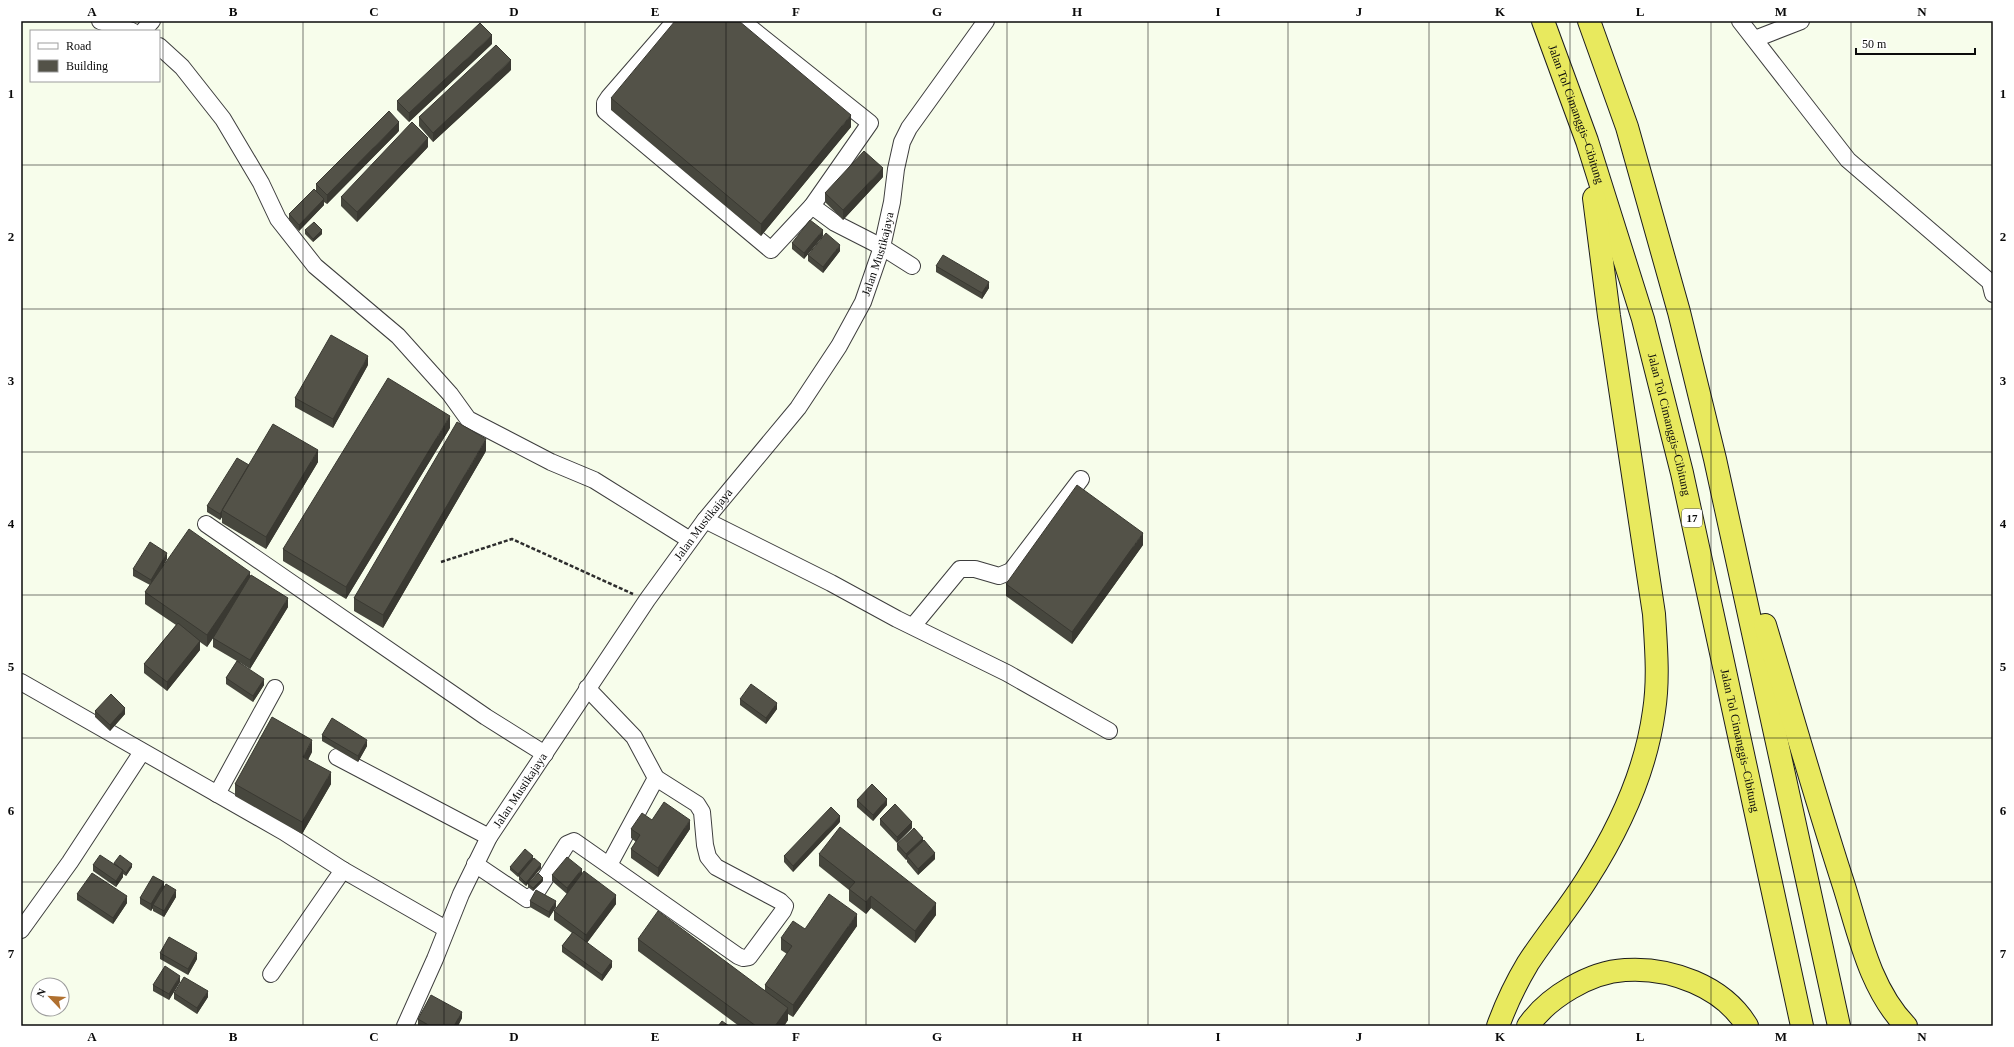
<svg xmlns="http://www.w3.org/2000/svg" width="2014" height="1047" viewBox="0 0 2014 1047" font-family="Georgia,serif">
  <rect width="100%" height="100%" fill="#f7fdeb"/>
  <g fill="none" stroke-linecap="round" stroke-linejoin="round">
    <defs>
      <g id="minor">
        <path d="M100,21L132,31"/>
        <path d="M675,21L609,97L605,103V111L771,250L812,206L870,123L742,21"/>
        <path d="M1740,21L1848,160L1990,282L1993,294"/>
        <path d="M143,31L152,21"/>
        <path d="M1755,39L1801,21"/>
        <path d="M159,46L182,67L223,119L261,183L278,219L315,266L398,336L450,394L468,419L551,462L594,480L690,540"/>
        <path d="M812,206L835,223L882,247L912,266"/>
        <path d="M705,520L831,583L897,619L1007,673L1109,731"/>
        <path d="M206,524L486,717L545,754"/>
        <path d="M913,626L960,569H975L999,576L1011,571L1081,479"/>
        <path d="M21,682L284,832L343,870L446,929"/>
        <path d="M587,688L634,737L656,778L609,865"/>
        <path d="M337,757L489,837"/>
        <path d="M217,794L275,688"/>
        <path d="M475,864L527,899L536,893L567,844L574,841L738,956L743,958L749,957L783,911L785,906L780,901L716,867L708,857L705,845L702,812L697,804L656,778"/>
        <path d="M21,930L70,862L142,752"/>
        <path d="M271,974L343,870"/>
        <path id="s1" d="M405,1026L435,959L461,894L489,837L647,600L705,520L798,408L839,346L863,302L882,247L892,202L896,169L902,142L909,128L986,21"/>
      </g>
      <g id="highway">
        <path id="s2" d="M1543,21L1587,141L1643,319L1682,473L1802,1026"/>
        <path d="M1589,21L1627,127L1679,312L1715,459L1839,1026"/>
        <path d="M1765,625C1791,712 1816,800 1844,886C1859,934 1870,989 1906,1026"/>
        <path d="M1498,1026C1506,1004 1516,983 1528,963C1547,934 1569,908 1587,879C1619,829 1646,770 1654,711C1659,679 1656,646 1654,614L1609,316L1594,198"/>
        <path d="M1528,1026C1548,997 1590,972 1625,970C1670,967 1723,986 1747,1026"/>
      </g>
    </defs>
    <use href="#minor" stroke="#3e3e3e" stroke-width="18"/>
    <use href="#highway" stroke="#1c1c1c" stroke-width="24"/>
    <path stroke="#2d2d2d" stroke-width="2.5" stroke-dasharray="4 2" stroke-linecap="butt" d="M441,562L512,539L633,594"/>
    <use href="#minor" stroke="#fff" stroke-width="16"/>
    <use href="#highway" stroke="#e8e95e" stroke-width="22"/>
  </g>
  <path fill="#47473e" d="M492,44L409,122L397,110V101Z
    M511,70L433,142L419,126V117Z
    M611,98L851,127L761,236L611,110Z
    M399,131L327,204L324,202V205L299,231L289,220V214L316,191V184Z
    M428,147L357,222L341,206V197Z
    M883,177L843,220L825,202V193Z
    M305,230L322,234L313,242L305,234Z
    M823,236L804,259L792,249V243Z
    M840,251L823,273L808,261V255Z
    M936,266L989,288L982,299L936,272Z
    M368,365L333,428L295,407V398Z
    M450,428L346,599L283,561V549Z
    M486,451L383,628L354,611V598Z
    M318,462L266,549L222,523V517L220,520L207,512V506L249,465Z
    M1143,545L1072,644L1006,596V584Z
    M167,559L163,566L250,576L288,607L250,669L239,662L264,685L253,702L226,684V678L237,661L213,647V638L207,647L200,642V650L167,691L144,673V664L176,625L145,604V592L150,585L133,576V569Z
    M740,699L777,709L766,724L740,705Z
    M95,711L125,714L110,731L95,717Z
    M322,735L367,746L358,762L322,741Z
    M312,752L308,760L331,784L302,834L235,796V784Z
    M857,800L887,805L873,821L857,807Z
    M880,819L912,828L897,843L880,825Z
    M652,820L690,829L658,877L631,858V849L636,842L631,838V829Z
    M840,822L793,872L784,862V856Z
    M923,840L935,859L918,875L907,862V859L906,860L897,850V844Z
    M819,854L936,915L915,943L871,908L866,914L849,901V890L819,866Z
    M533,859L541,868L526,886L519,880V876L524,870L518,877L510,870V867Z
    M114,864L132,867L126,876L123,874V877L116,887L93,871V865Z
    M582,874L616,904L587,943L612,967L602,981L562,952V946L572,933L554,920V911L567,894L552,881V875Z
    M543,881L533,891L528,887V884Z
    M164,886L176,897L164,917L153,911V908L151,911L140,904V898Z
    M77,894L127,903L113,924L77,900Z
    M530,901L556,907L549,918L530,907Z
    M857,926L793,1017L788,1014V1020L784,1026H739L638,951V939L765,990V985L787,954L781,950V938L805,929Z
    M160,953L197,959L188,975L160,959Z
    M180,982L169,1000L153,991V985Z
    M174,993L208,997L197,1014L174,999Z
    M462,1018L458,1026H419L418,1025V1019Z"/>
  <path fill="#3a3932" d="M492,35V44L409,122V113Z
    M511,60V70L433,142V133Z
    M851,115V127L761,236V224Z
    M399,122V131L327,204V195Z
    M428,138V147L357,222V212Z
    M883,168V177L843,220V210Z
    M324,199V205L299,231V225Z
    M322,230V234L313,242V239Z
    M823,230V236L804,259V253Z
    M840,245V251L823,273V267Z
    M989,282V288L982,299V293Z
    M368,356V365L333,428V419Z
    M450,416V428L346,599V587Z
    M486,439V451L383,628V615Z
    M318,450V462L266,549V537Z
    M222,511V517L220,520V514Z
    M1143,533V545L1072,644V632Z
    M167,553V559L151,586V580Z
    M250,572V584L207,647V635Z
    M288,598V607L250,669V660Z
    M200,641V650L167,691V682Z
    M264,679V685L253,702V696Z
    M777,703V709L766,724V718Z
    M125,708V714L110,731V725Z
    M312,740V752L303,769V757Z
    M367,740V746L358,762V756Z
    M331,772V784L302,834V822Z
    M887,799V805L873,821V815Z
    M840,816V822L793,872V866Z
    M690,820V829L658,877V868Z
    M912,822V828L897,843V837Z
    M923,838V844L907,856V859L906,860V854Z
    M935,853V859L918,875V869Z
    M533,856V859L518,877V874Z
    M132,864V867L126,876V873Z
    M541,864V868L526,886V883Z
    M582,869V875L567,894V888Z
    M123,870V877L116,887V881Z
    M543,878V881L533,891V888Z
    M164,882V888L153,905V908L151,911V904Z
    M176,890V897L164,917V911Z
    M616,895V904L586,944V935Z
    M127,896V903L113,924V918Z
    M871,896V908L866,914V902Z
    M556,901V907L549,918V912Z
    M936,903V915L915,943V931Z
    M857,914V926L793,1017V1005Z
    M197,953V959L188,975V969Z
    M612,961V967L602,981V975Z
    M180,976V982L169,1000V994Z
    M208,991V997L197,1014V1008Z
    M788,1008V1020L784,1026H775Z
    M462,1012V1018L458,1026H454Z"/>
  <path fill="#535248" stroke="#3a3932" d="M675,21H739L851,115L761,224L611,98Z
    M480,23L492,35L409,113L397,101Z
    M496,45L511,60L433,133L419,117Z
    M389,111L399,122L327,195L316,184Z
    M412,122L428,138L357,212L341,197Z
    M864,151L883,168L843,210L825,193Z
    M314,189L324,199L299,225L289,214Z
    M810,220L823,230L804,253L792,243Z
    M314,222L322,230L313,239L305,230Z
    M826,233L840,245L823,267L808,255Z
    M943,255L989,282L982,293L936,266Z
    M331,335L368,356L333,419L295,398Z
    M388,378L450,416L346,587L283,549Z
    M457,422L486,439L383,615L354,598Z
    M273,424L318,450L266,537L222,510Z
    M237,458L249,465L220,514L207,506Z
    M1077,485L1143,533L1072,632L1006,584Z
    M189,529L250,572L207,635L145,592Z
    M150,542L167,553L151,580L133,569Z
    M251,575L288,598L250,660L213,638Z
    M178,623L200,641L167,682L144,664Z
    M237,661L264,679L253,696L226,678Z
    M751,684L777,703L766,718L740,699Z
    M111,694L125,708L110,725L95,711Z
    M272,717L312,740L303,757L331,772L302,822L235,784Z
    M332,718L367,740L358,756L322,735Z
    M872,784L887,799L873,815L857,800Z
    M664,802L690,820L658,868L631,849L640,835L631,829L642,813L652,820Z
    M895,804L912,822L897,837L880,819Z
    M831,807L840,816L793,866L784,856Z
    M840,827L936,903L915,931L871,896L866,902L849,889L855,882L819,854Z
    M914,828L923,838L906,854L897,844Z
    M924,840L935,853L918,869L907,856Z
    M525,849L533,856L518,874L510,867Z
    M100,855L123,870L116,881L93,865Z
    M120,855L132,864L126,873L114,863Z
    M567,857L582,869L567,888L552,875Z
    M534,858L541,864L526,883L519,876Z
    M584,871L616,895L586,935L554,911Z
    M92,873L127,896L113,918L77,894Z
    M538,873L543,878L533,888L528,884Z
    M153,876L164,882L151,904L140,898Z
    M166,884L176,890L164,911L153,905Z
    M536,890L556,901L549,912L530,901Z
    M829,894L857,914L793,1005L765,985L792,946L781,938L793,921L805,929Z
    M658,911L788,1008L775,1026H756L638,939Z
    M573,932L612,961L602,975L562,946Z
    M169,937L197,953L188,969L160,953Z
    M165,966L180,976L169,994L153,985Z
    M184,977L208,991L197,1008L174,993Z
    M431,995L462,1012L454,1026H430L418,1019Z
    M722,1021L729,1026H718Z"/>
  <path fill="none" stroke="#0b0b0b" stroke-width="1" stroke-opacity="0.55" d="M163,21V1026M303,21V1026M444,21V1026M585,21V1026M726,21V1026M866,21V1026M1007,21V1026M1148,21V1026M1288,21V1026M1429,21V1026M1570,21V1026M1711,21V1026M1851,21V1026M21,165H1993M21,309H1993M21,452H1993M21,595H1993M21,738H1993M21,882H1993"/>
  <g text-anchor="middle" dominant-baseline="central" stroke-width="4" stroke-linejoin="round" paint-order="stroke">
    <rect fill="#fff" stroke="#545454" stroke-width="1" x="1682" y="509" width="20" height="18" rx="3"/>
    <g font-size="11" font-weight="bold" fill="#0b0b0b">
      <text x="1692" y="518">17</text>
    </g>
    <g font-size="12" fill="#0b0b0b" stroke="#fff">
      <text stroke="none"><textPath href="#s2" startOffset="99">Jalan Tol Cimanggis–Cibitung</textPath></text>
      <text stroke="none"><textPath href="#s1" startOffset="911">Jalan Mustikajaya</textPath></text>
      <text stroke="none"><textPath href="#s2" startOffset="423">Jalan Tol Cimanggis–Cibitung</textPath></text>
      <text stroke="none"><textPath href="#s1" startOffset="586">Jalan Mustikajaya</textPath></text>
      <text stroke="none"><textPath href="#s2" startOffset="747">Jalan Tol Cimanggis–Cibitung</textPath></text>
      <text stroke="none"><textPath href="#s1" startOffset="263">Jalan Mustikajaya</textPath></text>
    </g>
  </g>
  <rect width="2014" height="1047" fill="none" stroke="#ffffff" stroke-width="44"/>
  <rect x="30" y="30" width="130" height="52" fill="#ffffff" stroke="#9d9d9d"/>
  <rect x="38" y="43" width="20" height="6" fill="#ffffff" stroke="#9d9d9d"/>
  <text x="66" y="50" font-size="12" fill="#0b0b0b">Road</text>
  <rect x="38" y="60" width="20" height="12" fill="#535248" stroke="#9d9d9d"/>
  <text x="66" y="70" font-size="12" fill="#0b0b0b">Building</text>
  <g transform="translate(50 997) rotate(295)"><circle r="19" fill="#ffffff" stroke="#9d9d9d"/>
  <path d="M0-3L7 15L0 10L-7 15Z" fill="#b0702f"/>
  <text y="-6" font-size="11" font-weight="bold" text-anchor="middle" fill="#0b0b0b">N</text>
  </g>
  <path d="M1856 48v6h119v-6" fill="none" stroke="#0b0b0b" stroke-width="2"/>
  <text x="1862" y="48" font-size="12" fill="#0b0b0b" stroke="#ffffff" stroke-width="3" paint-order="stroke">50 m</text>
  <rect x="22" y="22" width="1970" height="1003" fill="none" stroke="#0b0b0b" stroke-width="1.5"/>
  <g font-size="13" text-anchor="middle" font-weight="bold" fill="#0b0b0b">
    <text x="92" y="16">A</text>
    <text x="233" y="16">B</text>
    <text x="374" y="16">C</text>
    <text x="514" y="16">D</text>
    <text x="655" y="16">E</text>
    <text x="796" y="16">F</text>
    <text x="937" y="16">G</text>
    <text x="1077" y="16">H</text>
    <text x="1218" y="16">I</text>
    <text x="1359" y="16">J</text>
    <text x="1500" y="16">K</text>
    <text x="1640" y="16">L</text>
    <text x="1781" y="16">M</text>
    <text x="1922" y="16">N</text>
    <text x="11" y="98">1</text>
    <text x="2003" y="98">1</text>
    <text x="11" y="241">2</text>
    <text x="2003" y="241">2</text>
    <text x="11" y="385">3</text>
    <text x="2003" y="385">3</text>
    <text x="11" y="528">4</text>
    <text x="2003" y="528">4</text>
    <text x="11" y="671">5</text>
    <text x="2003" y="671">5</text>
    <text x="11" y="815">6</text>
    <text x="2003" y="815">6</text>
    <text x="11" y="958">7</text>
    <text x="2003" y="958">7</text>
    <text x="92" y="1041">A</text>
    <text x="233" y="1041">B</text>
    <text x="374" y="1041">C</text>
    <text x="514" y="1041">D</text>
    <text x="655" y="1041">E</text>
    <text x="796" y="1041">F</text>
    <text x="937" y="1041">G</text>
    <text x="1077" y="1041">H</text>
    <text x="1218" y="1041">I</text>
    <text x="1359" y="1041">J</text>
    <text x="1500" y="1041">K</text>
    <text x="1640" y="1041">L</text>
    <text x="1781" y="1041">M</text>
    <text x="1922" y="1041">N</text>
  </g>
</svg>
